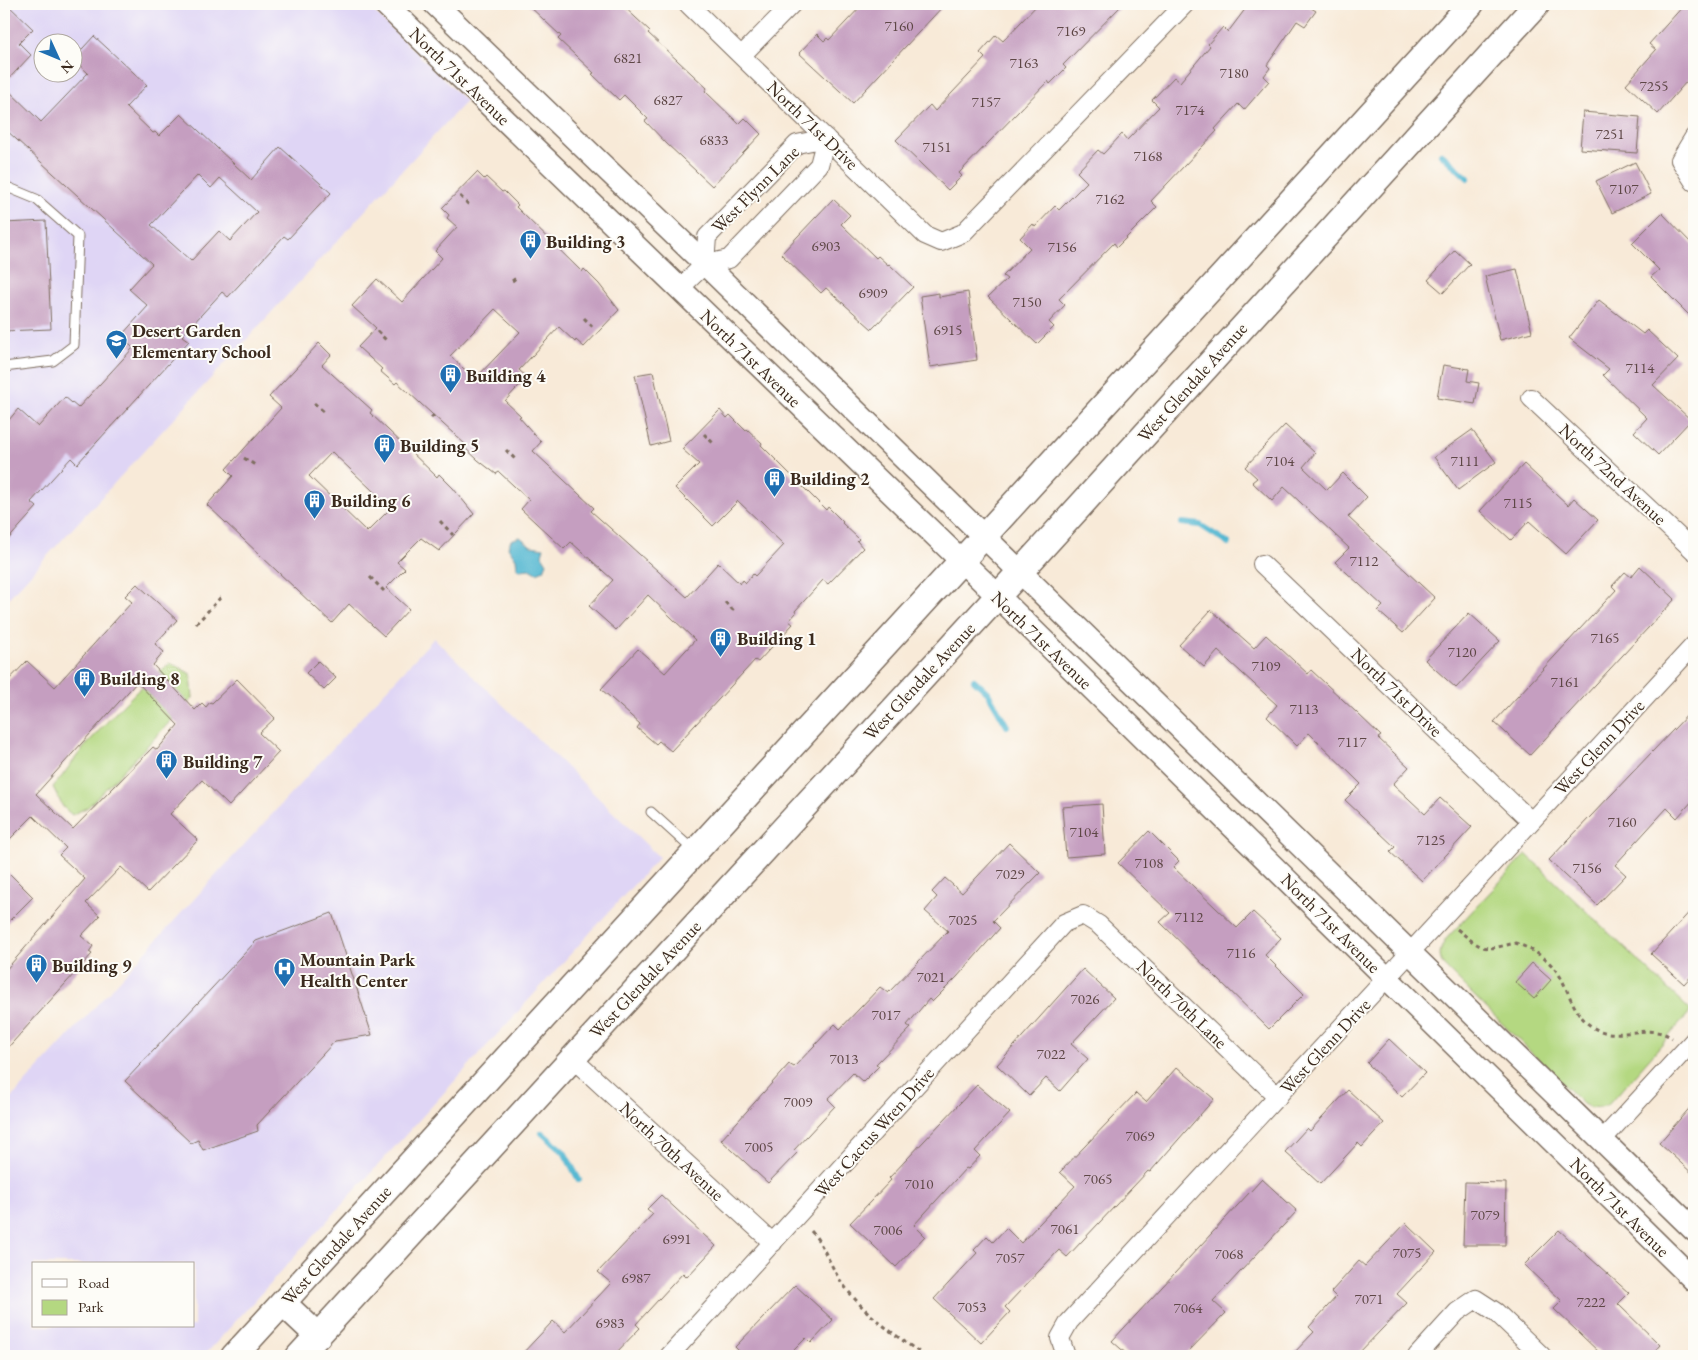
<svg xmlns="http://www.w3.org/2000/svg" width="1698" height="1360" viewBox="0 0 1698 1360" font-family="'EB Garamond',serif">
  <rect width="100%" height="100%" fill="#fdfcf7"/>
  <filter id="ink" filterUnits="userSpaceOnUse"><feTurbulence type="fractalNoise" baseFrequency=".02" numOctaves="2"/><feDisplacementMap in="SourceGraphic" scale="10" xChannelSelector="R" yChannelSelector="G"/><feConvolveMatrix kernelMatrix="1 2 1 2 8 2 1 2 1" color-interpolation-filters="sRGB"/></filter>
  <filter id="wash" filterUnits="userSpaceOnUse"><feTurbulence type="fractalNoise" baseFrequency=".0096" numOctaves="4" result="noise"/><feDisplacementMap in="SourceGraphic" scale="20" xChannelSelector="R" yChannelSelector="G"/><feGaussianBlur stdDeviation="1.12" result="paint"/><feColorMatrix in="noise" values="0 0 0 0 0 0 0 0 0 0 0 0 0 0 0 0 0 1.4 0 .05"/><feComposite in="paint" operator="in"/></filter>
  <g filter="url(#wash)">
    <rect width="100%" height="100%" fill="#f8ead8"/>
    <path fill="#dfd5f5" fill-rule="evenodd" d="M4,4H366L466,101L4,603ZM42,42H72V72H42Z
      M434,638L659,857L204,1356H4V1106ZM34,1264H194V1326H34Z"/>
    <path fill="#b4d881" stroke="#788150" d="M171,663L191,674L193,698L88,807L72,815L63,807L53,787C65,774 74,758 87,744C112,716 140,685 171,663Z
      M1526,854L1691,1011L1608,1105C1598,1108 1592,1109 1583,1104L1443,965C1438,955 1440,949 1446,939Z"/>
    <path fill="#53b7d1" stroke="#477078" d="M520,537L531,546L544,548L542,555L547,563L544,570L537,573L530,569L520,570L517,568L516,559L508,547L511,540Z"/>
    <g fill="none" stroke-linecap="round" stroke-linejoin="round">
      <path stroke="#53b7d1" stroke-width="6" d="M1441,154L1468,178
        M1182,523L1200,525L1228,543
        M974,680L988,693L1007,726
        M542,1133L564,1152L579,1180"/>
    </g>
    <g id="blocks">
      <path fill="#c59ec0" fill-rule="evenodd" d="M4,4H7L33,29L19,43L31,55L4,84Z
        M527,4H621L650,31L648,33L707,88L705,91L739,124L745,118L761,134L712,186L667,144L645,121L648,119L624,95L619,100L592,74L594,73L558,39L561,36Z
        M863,4H945L853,103L799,53L817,34L824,41L827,38L829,40Z
        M1038,4H1123L1063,65L1066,68L1050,84L1048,81L959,173L962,176L948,190L896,140L930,105L935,111L985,58L980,53L996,35L1003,41Z
        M1249,4H1309L1308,6L1316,11L1305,26L1297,21L1267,65L1270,68L1264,76L1269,81L1244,110L1238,104L1215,129L1217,131L1151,201L1157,207L1117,247L1114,243L1059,299L1065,305L1049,322L1054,327L1037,344L988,297L1007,279L1003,276L1030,248L1020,238L1033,224L1035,227L1055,206L1059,210L1087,182L1077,172L1098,150L1103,154L1122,134L1127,140L1159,107L1152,100L1174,77L1180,82L1210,46L1208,44L1223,27L1228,32Z
        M1685,4H1694V73L1658,114L1626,84L1656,50L1649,44Z
        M94,36L147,85L126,107L153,133L155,132L159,136L181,114L251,180L280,147L331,193L288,239L284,236L228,297L222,292L182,336L189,341L77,464L71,458L31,502L37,507L4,544V426L18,409L38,427L65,397L78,408L133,348L121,336L148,306L129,289L152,264L4,128V86L41,122L88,73L73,59ZM198,175L211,188L220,178L257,212L230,241L219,231L191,261L151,225Z
        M1583,112L1640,117L1637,153L1580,149Z
        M1635,162L1651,194L1612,213L1596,181Z
        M477,172L484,179L486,177L502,192L504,191L518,205L516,207L582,272L584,269L599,284L619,310L584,347L576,340L575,342L559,327L519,370L527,377L505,401L521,416L519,417L541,442L533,451L594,508L591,511L687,597L718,563L740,584L743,580L746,583L753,574L755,576L784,545L738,501L713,526L675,488L699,464L682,449L720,410L727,418L730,415L746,431L747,429L762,443L761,445L826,510L828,507L843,522L842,523L859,539L857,541L863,548L828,584L823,580L795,611L796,613L789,621L793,624L758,662L755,660L671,751L659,741L656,744L637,728L640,724L601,689L638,649L665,673L695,640L648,595L616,630L589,606L613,580L571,542L564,549L521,509L529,500L499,472L496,474L478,460L464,447L466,445L397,382L395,384L380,371L382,369L358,347L376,328L352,306L377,279L402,302L442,258L435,251L457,227L447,218L449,215L442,208ZM495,309L520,332L475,379L450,356Z
        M833,199L850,215L841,224L876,258L878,256L888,265L889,264L913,287L872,329L826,288L821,293L781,254Z
        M1662,213L1694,246V320L1651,277L1659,270L1632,243Z
        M46,221L51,329L4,331V223Z
        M1455,250L1470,264L1443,293L1428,280Z
        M1517,269L1532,332L1500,340L1485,276Z
        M968,292L977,360L930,367L920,296L939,293V297Z
        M1599,300L1643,334L1647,330L1678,359L1653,385L1691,420L1658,455L1634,432L1647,418L1603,375L1609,369L1569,338Z
        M319,343L331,355L322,365L372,410L370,413L407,448L437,477L439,474L453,488L474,514L439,551L421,538L397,562L405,569L386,588L409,609L384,636L349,604L332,623L207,505L233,476L226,469L281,408L269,397ZM332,452L391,508L367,532L309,476Z
        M1443,365L1469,369L1467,381L1479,383L1475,404L1437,398Z
        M653,372L669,441L651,446L635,375Z
        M1285,425L1315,453L1303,467L1327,490L1343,473L1367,497L1348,517L1435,598L1403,633L1378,611L1383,606L1335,562L1349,548L1284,487L1272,501L1252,482L1257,478L1245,467Z
        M1472,430L1496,462L1458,490L1434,457Z
        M1524,464L1568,505L1574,498L1598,520L1566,554L1529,521L1511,540L1480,511Z
        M1640,566L1675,599L1530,755L1494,722L1616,590L1612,586L1625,572L1631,577Z
        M137,584L177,620L155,644L164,652L153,665L195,710L202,703L206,707L210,702L212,703L237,679L275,718L259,733L279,752L229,806L202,780L170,814L198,840L148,892L121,867L86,903L100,916L81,936L93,946L89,952L92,954L4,1052V972L85,879L59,855L66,848L33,816L4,845V685L27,661L55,687L132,602L125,596ZM137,682L178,725L157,750L153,747L73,829L36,794Z
        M1211,610L1254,648L1266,635L1308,674L1311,670L1357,713L1381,736L1378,738L1409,767L1393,784L1425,814L1440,798L1472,827L1422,881L1390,852L1395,847L1345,800L1361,784L1309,733L1297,746L1267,717L1277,705L1218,651L1204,667L1179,645Z
        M1469,613L1500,641L1456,688L1425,660Z
        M318,661L336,678L324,690L306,673Z
        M1694,708V799L1677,818L1667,808L1615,865L1626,875L1597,905L1549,860Z
        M1102,804L1105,854L1066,857L1062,807Z
        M1149,831L1179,861L1173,867L1237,928L1253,912L1281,938L1265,955L1304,994L1269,1029L1160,922L1170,913L1118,863Z
        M1009,843L1040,873L993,921L1000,928L957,977L932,1002L929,999L907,1025L911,1028L876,1064L879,1066L863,1082L853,1073L828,1099L835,1106L794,1150L797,1153L768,1183L721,1140L789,1064L794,1067L835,1024L840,1029L880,987L888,993L948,931L925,911L937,897L932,892L945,878L962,893Z
        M4,868L33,897L4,926Z
        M1694,907V973L1684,984L1651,954Z
        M332,913L372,1035L335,1041L257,1125L258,1131L203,1150L198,1140L191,1143L125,1081L256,941Z
        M1532,963L1551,980L1534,999L1515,982Z
        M1083,969L1114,998L1071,1044L1088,1059L1060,1091L1046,1078L1029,1096L997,1065Z
        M1389,1039L1425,1073L1402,1097L1367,1063Z
        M1177,1067L1214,1099L1150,1172L1148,1171L1067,1257L1059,1250L1005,1307L1010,1312L981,1343L934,1299L977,1253L974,1250L987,1236L993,1242L1006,1228L1021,1243L1075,1186L1060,1172L1136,1093L1146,1102Z
        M977,1085L1010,1113L975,1151L980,1156L968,1169L966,1168L914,1225L925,1236L896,1267L850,1223L891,1180L889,1178Z
        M1348,1090L1384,1123L1362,1147L1358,1143L1320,1184L1285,1152L1307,1128L1310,1131Z
        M1694,1103V1175L1659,1143Z
        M1262,1179L1297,1211L1213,1301L1226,1313L1184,1356H1129L1112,1341Z
        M1465,1182L1506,1183L1505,1245H1463Z
        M661,1195L716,1246L687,1277L683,1273L636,1324L640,1328L613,1356H520L553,1321L565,1332L611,1283L598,1272L653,1214L647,1209Z
        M1406,1223L1436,1252L1397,1294L1407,1303L1356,1356H1291L1314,1332L1309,1327L1336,1297L1331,1292L1359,1261L1365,1266Z
        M1559,1230L1629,1293L1618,1304L1660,1345L1650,1356H1603L1554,1309L1562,1301L1524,1265Z
        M795,1285L833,1320L811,1343L806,1338L788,1356H744L735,1347Z"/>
    </g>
  </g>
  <g filter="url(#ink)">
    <use href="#blocks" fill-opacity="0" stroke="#7d6d5f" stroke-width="1"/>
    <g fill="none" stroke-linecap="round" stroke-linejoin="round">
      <defs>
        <path id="service" d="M4,182L7,187L36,199L78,236L74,345L53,361L4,367
          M651,812L694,851"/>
        <path id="minor" d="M688,4L925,235L941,242L963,233L1185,4
          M742,55L792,4
          M1694,137L1680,160L1694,182
          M705,264L707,237L797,144L826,138
          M679,289L705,264L729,259L819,165L826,138
          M1531,398L1694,551
          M1262,564L1531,821
          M572,1058L773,1243
          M1602,1140L1694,1040
          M669,1356L1064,923L1083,915L1099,925L1278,1097
          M1066,1356L1060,1338L1069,1322L1694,645
          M1417,1356L1457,1312L1476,1299L1496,1312L1542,1356"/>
        <path id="tertiary" d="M385,4L998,596L1694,1280
          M435,4L705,264L1694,1230"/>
        <path id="secondary" d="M283,1303L318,1336
          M234,1356L1471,4
          M299,1356L1020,572L1537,4"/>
      </defs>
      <use href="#service" stroke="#7d6d5f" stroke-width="11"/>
      <use href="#minor" stroke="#7d6d5f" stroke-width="20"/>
      <use href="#tertiary" stroke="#7d6d5f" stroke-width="25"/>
      <use href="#secondary" stroke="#7d6d5f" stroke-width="28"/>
      <path stroke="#7d6d5f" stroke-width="3" stroke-dasharray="4 4" stroke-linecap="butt" d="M460,196L470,206
        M549,246L551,242
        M512,281L516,278
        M584,318L595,329
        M377,331L388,342
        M467,378L469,376
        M314,403L323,411
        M431,418L436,413
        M704,434L713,443
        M402,449L406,445
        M506,450L517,461
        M244,458L255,465
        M440,521L453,535
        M370,577L384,591
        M725,602L736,613
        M196,624L221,597
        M1457,929C1484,951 1482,951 1515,943C1536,950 1555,963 1564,984C1571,999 1576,1015 1591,1026C1615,1044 1648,1021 1672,1038
        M811,1231C826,1248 830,1267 843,1284C863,1313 896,1336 925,1356"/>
      <use href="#service" stroke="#fff" stroke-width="9"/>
      <use href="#minor" stroke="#fff" stroke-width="18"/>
      <use href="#tertiary" stroke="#fff" stroke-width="22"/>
      <use href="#secondary" stroke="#fff" stroke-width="25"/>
    </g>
  </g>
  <defs>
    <symbol id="building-pin" viewBox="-11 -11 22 30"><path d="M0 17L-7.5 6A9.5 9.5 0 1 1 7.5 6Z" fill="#1f6fb2" stroke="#fdfcf7"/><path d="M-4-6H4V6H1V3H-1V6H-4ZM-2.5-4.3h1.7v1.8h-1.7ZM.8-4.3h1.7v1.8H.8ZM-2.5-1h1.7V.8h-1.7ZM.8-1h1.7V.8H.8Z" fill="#fff"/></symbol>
    <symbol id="school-pin" viewBox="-11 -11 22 30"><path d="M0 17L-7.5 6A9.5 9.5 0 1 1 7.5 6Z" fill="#1f6fb2" stroke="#fdfcf7"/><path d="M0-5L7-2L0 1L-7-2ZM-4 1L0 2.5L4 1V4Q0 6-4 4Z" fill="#fff"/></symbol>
    <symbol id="hospital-pin" viewBox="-11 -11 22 30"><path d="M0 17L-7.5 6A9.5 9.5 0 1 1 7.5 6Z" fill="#1f6fb2" stroke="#fdfcf7"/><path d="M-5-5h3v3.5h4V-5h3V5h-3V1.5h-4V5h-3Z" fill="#fff"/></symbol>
  </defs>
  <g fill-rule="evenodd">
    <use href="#building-pin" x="518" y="228" width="25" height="34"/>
    <use href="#school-pin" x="104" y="328" width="25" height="34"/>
    <use href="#building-pin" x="438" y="362" width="25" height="34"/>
    <use href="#building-pin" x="372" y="432" width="25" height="34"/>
    <use href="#building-pin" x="762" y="466" width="25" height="34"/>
    <use href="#building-pin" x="302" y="488" width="25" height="34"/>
    <use href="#building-pin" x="708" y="626" width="25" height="34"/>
    <use href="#building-pin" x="72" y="666" width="25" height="34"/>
    <use href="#building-pin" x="154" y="748" width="25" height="34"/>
    <use href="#building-pin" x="24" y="952" width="25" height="34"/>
    <use href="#hospital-pin" x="272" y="956" width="25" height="34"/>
  </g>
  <g text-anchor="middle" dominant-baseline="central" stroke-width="4" stroke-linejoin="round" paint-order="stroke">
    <g font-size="15" fill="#5e4746">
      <text x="899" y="25">7160</text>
      <text x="1071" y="30">7169</text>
      <text x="628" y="57">6821</text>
      <text x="1024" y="62">7163</text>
      <text x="1234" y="72">7180</text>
      <text x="1654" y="85">7255</text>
      <text x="668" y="99">6827</text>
      <text x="986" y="101">7157</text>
      <text x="1190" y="109">7174</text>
      <text x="1610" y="133">7251</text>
      <text x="714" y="139">6833</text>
      <text x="937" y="146">7151</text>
      <text x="1148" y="155">7168</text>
      <text x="1624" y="188">7107</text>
      <text x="1110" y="198">7162</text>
      <text x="826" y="245">6903</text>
      <text x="1062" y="246">7156</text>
      <text x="873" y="292">6909</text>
      <text x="1027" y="301">7150</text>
      <text x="948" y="329">6915</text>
      <text x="1640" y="367">7114</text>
      <text x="1280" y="460">7104</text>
      <text x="1465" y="460">7111</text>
      <text x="1518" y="502">7115</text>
      <text x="1364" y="560">7112</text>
      <text x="1605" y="637">7165</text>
      <text x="1462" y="651">7120</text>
      <text x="1266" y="665">7109</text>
      <text x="1565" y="681">7161</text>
      <text x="1304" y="708">7113</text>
      <text x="1352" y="741">7117</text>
      <text x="1622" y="821">7160</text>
      <text x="1084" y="831">7104</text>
      <text x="1431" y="839">7125</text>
      <text x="1149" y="862">7108</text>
      <text x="1587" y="867">7156</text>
      <text x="1010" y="873">7029</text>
      <text x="1189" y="916">7112</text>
      <text x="963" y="919">7025</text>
      <text x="1241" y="952">7116</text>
      <text x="931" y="976">7021</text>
      <text x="1085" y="998">7026</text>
      <text x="886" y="1014">7017</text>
      <text x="1051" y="1053">7022</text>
      <text x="844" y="1058">7013</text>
      <text x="798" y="1101">7009</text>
      <text x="1140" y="1135">7069</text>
      <text x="759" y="1146">7005</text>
      <text x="1098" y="1178">7065</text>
      <text x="919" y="1183">7010</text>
      <text x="1485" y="1214">7079</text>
      <text x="1065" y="1228">7061</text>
      <text x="888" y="1229">7006</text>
      <text x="677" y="1238">6991</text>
      <text x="1407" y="1252">7075</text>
      <text x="1229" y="1253">7068</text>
      <text x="1010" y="1257">7057</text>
      <text x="636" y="1277">6987</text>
      <text x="1369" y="1298">7071</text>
      <text x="1591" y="1301">7222</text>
      <text x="972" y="1306">7053</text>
      <text x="1188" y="1307">7064</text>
      <text x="610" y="1322">6983</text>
    </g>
    <g font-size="18" fill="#3b2a1e" stroke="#fdfcf7">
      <text transform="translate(460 76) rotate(44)">North 71st Avenue</text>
      <text transform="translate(813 125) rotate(44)">North 71st Drive</text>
      <text transform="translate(755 189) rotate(-45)">West Flynn Lane</text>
      <text transform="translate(751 358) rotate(44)">North 71st Avenue</text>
      <text transform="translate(1192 382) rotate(-48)">West Glendale Avenue</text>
      <text transform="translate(1613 474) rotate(43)">North 72nd Avenue</text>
      <text transform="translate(1042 640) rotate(44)">North 71st Avenue</text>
      <text transform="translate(919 681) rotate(-47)">West Glendale Avenue</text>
      <text transform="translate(1397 692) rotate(44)">North 71st Drive</text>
      <text transform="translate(1599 747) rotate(-47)">West Glenn Drive</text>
      <text transform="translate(1331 923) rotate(45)">North 71st Avenue</text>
      <text transform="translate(645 979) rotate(-47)">West Glendale Avenue</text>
      <text transform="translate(1182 1004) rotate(44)">North 70th Lane</text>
      <text transform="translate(1325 1046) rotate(-47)">West Glenn Drive</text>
      <text transform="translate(874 1132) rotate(-48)">West Cactus Wren Drive</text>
      <text transform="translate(672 1151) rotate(43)">North 70th Avenue</text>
      <text transform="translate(1620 1207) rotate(45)">North 71st Avenue</text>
      <text transform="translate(336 1245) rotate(-48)">West Glendale Avenue</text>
    </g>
    <g font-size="18" font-weight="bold" fill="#3b2a1e" stroke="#fdfcf7" text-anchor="start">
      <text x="546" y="241">Building 3</text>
      <text x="132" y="330">Desert Garden<tspan x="132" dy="21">Elementary School</tspan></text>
      <text x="466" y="375">Building 4</text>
      <text x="400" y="445">Building 5</text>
      <text x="790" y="478">Building 2</text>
      <text x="331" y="500">Building 6</text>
      <text x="737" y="638">Building 1</text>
      <text x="100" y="678">Building 8</text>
      <text x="183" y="761">Building 7</text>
      <text x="300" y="959">Mountain Park<tspan x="300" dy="21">Health Center</tspan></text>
      <text x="52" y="965">Building 9</text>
    </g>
  </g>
  <rect width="1698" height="1360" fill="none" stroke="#fdfcf7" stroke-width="20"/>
  <rect x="32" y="1262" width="162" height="65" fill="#fdfcf7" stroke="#afa8a0"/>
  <rect x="42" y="1279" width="25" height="8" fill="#ffffff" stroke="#afa8a0"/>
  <text x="78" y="1288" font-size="15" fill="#3b2a1e">Road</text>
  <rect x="42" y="1300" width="25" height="15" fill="#b4d881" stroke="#afa8a0"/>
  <text x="78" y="1312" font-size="15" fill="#3b2a1e">Park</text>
  <g transform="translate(58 58) rotate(134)"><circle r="24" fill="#fdfcf7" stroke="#afa8a0"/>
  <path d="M0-4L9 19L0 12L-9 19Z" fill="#1f6fb2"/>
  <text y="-8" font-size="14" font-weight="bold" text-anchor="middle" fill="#3b2a1e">N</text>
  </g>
</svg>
